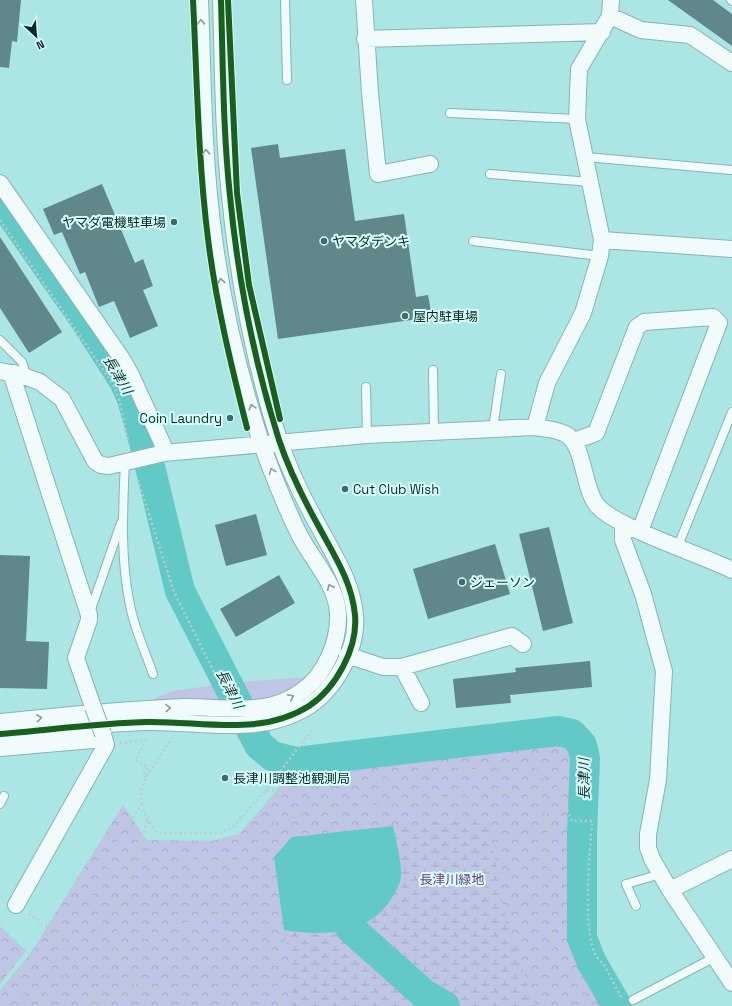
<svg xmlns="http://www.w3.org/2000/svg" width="732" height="1006" viewBox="0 0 732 1006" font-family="'Space Grotesk','Noto Sans JP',sans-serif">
  <defs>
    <pattern id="forest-crowns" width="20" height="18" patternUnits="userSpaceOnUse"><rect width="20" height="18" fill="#bfc5e5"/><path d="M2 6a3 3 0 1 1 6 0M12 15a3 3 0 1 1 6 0" fill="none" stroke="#a3a9c4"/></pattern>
    <pattern id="wetland-marsh" width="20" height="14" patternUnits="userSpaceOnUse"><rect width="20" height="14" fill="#bfc5e5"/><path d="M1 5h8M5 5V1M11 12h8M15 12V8" fill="none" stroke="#a3a9c4"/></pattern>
  </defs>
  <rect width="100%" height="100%" fill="#abe5e4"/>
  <path fill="#bfc5e5" d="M307,677C290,693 273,698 251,703L241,682Z
    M239,682L249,703H228L219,684Z
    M217,685L225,703H153V699L172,691Z"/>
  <path fill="url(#forest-crowns)" d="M559,738L575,746L579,753L580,761V802L584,940L615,1006H0V990L30,954L123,805L147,840L212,841L239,834L296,768Z
    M0,926L26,951L0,984Z"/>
  <path fill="url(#wetland-marsh)" d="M488,820L506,922L535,1006H293L290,960L284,930C302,933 321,936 339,932C363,927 400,901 401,875C401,859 396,841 393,826Z"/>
  <path fill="#62c9c7" d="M393,826C396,841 401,858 401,874C401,884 396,891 391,899C369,936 321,936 284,930L274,857L292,837Z"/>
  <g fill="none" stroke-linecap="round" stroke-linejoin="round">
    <path stroke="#62c9c7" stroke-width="30" d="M0,199L83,317L124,381L132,399L145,446L180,591L259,745L272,756L296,762L558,731L572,734L582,745L585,758L582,834V938L591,961L617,1006
      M350,928L424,994L445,1006"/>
  </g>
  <path fill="#608789" d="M0,0H21L17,42L12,41L9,68L0,67Z
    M668,0H713L732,14V46Z
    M278,144L280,158L345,149L355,221L404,214L416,297L428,295L432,317L278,339L251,148Z
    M102,184L135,263L143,259L153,286L143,290L158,326L130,338L114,301L99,307L85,272L80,274L62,232L54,235L43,209Z
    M0,237L62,332L29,353L0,308Z
    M256,514L267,555L226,566L215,525Z
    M549,527L573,623L543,631L519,534Z
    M495,544L510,594L428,619L413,569Z
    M0,555L30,556L26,641L49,642L47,689L0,688Z
    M279,575L295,603L236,637L220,609Z
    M590,661L592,687L510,695L511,703L456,708L453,679L516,672L515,668Z"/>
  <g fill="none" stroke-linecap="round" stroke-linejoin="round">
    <defs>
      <path id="service" d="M285,0L287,80
        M731,0L732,1
        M450,113L577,119
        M586,157L731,170
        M490,174L591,182
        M473,241L600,256
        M0,340L22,362L24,368L21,375
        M433,370L434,431
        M366,387L367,435
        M493,429L501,374
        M125,461C123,509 120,558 130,605C134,628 145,651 153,674
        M678,546L732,412
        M90,612L121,523
        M0,804L4,796
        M636,906L626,884L661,874
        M633,1000L715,957"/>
      <path id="minor" d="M364,0L370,93L378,174L430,164
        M610,16L641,30L690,35L732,63
        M365,39L602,32
        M0,183L122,359L131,375L163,445L164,453
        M602,240L732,249
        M0,371L21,375L40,382L62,399L95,461L101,465L109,466L164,453L367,435L535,427C545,429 558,429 567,435C584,446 583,486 596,504C611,526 703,555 732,570
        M14,373L13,379L89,615V620L76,658L93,707
        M535,427L547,383L583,313L600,256L602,240L577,119L579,69L610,16L611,0
        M574,441L596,433L637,327L644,322L713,317L719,323L640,531
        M623,524V540L643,594L664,671L658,780L648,834V848L652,859L670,890L732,983
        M347,655L383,667H402L512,636L523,644
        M402,667L421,703
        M0,722C62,716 124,709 186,707C212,707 238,711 264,707C277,705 291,699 302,691C325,675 339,642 338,614C337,585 313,561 300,536C285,507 273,475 262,445C240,378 223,308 214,238C203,159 203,79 200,0
        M0,734C49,730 99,723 148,722C202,721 260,737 309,706C336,688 358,648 355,615C352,582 334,555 319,527C304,500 289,470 279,440C254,361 238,279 230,196C223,131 223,65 221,0
        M0,748L104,739
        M670,890L732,859
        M16,905L106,745L103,734"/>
    </defs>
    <use href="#service" stroke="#86b5b4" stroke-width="10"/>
    <use href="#minor" stroke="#86b5b4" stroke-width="18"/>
    <path stroke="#bccccc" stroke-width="2.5" stroke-dasharray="2 3" stroke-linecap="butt" d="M0,220L113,384L120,402L129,446
      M138,480L174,592L215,674
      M120,743L146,740L135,760L148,767L143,775L146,777
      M325,785L329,833
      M265,791L312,730
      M142,805L141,790L146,777L172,738
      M516,814L546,773
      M148,821L137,850L117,916L118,948L171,928L218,914L245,908L266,912L275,959L281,1006
      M137,850C158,854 230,869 246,857C258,848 265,828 275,822C281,818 291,816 298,813L522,790L541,803L546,811L552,949L589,1006
      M29,914L65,939
      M115,955L129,980L138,987
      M13,1006L42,973L90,903L108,867L121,831L142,805L148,821L158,833H219L232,828L265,791L514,766L540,769L553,778L572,821H592C591,848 578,950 603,963L621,997
      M37,1006L73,966L105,920L120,902
      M88,1006L139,988L165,991L212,1006
      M88,1006L98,991L118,948"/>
    <use href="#service" stroke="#f2fbfb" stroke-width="8"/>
    <use href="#minor" stroke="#f2fbfb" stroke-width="16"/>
    <defs>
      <path id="minor-bridge" d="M93,707L103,734"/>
    </defs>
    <use href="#minor-bridge" stroke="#86b5b4" stroke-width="18" stroke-linecap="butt"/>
    <use href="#minor-bridge" stroke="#f2fbfb" stroke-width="16"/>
    <defs>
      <path id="cycleway" d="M193,0C197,80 198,159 208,239C216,303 231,365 247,428
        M228,0L237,193L249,285L280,419
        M0,734C49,730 99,723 148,722C202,721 260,737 309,706C336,688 358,648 355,615C352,582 334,555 319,527C304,500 289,470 279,440C254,361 238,279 230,196C223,131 223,65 221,0"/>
    </defs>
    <use href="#cycleway" stroke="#d8fefc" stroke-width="8"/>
    <use href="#cycleway" stroke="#1b5e20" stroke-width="6"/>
  </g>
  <defs><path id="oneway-chevron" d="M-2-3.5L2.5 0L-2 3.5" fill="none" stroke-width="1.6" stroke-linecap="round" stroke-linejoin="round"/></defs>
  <g stroke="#889d9c">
    <use href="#oneway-chevron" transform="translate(201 22) rotate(-92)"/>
    <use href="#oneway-chevron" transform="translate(206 152) rotate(-92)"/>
    <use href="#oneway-chevron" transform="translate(221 281) rotate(-100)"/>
    <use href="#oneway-chevron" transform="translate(252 407) rotate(-106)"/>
    <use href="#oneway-chevron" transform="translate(272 471) rotate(-111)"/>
    <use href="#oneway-chevron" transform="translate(330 587) rotate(-115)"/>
    <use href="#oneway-chevron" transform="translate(291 697) rotate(-28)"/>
    <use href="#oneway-chevron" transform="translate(168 708) rotate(-3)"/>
    <use href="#oneway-chevron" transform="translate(39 718) rotate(-5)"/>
  </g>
  <g fill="#406b6a" stroke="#d8fefc" stroke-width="1.5">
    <circle cx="174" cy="222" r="4"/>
    <circle cx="324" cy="241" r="4"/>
    <circle cx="405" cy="316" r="4"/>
    <circle cx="230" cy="418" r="4"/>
    <circle cx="345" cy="489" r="4"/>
    <circle cx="462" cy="582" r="4"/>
    <circle cx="225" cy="778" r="4"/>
  </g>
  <g text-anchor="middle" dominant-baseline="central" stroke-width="4" stroke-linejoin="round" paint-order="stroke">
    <g font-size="13" fill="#062a29" stroke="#d8fefc" text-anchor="start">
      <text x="166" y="222" text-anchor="end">ヤマダ電機駐車場</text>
      <text x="332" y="241">ヤマダデンキ</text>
      <text x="413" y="316">屋内駐車場</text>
      <text x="222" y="418" text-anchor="end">Coin Laundry</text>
      <text x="353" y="489">Cut Club Wish</text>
      <text x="470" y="582">ジェーソン</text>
      <text x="233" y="778">長津川調整池観測局</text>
    </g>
    <g font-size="13" fill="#6e3889" stroke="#d8fefc">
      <text x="452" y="879">長津川緑地</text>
    </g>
    <g font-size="14" font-style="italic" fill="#1d3231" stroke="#d8fefc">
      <text transform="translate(118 375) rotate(59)">長津川</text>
      <text transform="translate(230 689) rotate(63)">長津川</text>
      <text transform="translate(584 779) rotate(-91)">長津川</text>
    </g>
  </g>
  <g transform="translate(36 36) rotate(154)" stroke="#d8fefc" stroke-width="3" paint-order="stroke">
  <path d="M0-3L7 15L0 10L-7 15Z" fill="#062a29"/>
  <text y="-6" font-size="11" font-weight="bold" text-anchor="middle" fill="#062a29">N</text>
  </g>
</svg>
